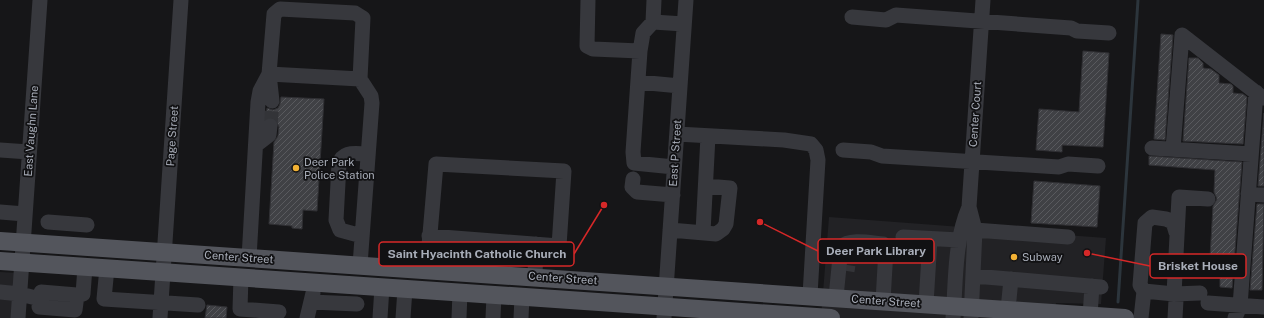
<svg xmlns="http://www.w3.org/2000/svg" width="1264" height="318" viewBox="0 0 1264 318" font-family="'Public Sans',sans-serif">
  <defs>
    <pattern id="building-hatch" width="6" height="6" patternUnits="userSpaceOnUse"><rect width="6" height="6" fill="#404145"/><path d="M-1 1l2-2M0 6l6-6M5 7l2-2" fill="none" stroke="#595a5e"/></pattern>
  </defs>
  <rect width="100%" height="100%" fill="#161618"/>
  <path fill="#222225" d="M829,217L1106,238L1101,304L1056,303L1054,318H821Z
    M0,272L18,273L14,318H0Z"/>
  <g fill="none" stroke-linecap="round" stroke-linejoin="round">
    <path stroke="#2c353c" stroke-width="3" d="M1118,302L1138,0"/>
  </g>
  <path fill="url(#building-hatch)" stroke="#303034" d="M1161,34L1173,35L1165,140L1154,139Z
    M1083,51L1109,53L1103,147L1062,145V152L1036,150L1039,109L1079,112Z
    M1189,58H1198L1203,63V68L1211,69L1219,75V83L1231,84L1233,86V93L1243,94L1247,97L1243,144L1183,141Z
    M281,97L324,99L317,211L303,210L302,229L292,228V226L269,224L274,142L278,136L279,127L275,119L266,118L267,108L273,110L278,108L280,104Z
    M1264,113V186H1258Z
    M1149,156L1242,162L1232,288L1220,287V274H1209L1213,206L1217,199L1214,192L1215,170L1149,165Z
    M1034,181L1100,186L1097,227L1031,223Z
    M1257,204H1264L1262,290H1250Z
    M207,305L227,307L226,318H205Z"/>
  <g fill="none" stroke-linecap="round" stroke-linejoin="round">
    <path stroke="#333438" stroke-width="15" stroke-dasharray="15 8" stroke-linecap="butt" d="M270,126L272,101
      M847,271L848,265"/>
    <path stroke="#37383d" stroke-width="15" d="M588,0L587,46L593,49L640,51
      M654,0L653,22L643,33L640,51L633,152L634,163L674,167
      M852,17L886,20L896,15L1071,28L1077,31L1109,33
      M653,22L684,24
      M638,82L680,86
      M272,101L269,74L360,79
      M677,134L784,140L811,144L816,150L818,160L810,295
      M256,145L269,135L270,126
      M1152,148L1251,154
      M1173,149L1182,35L1263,98
      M0,150L29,152
      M843,150L871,152L882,156L1059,167L1068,164L1098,166
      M633,179L632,187L637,192L673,195
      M1248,194L1264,195
      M969,207L975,230L971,318
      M0,212L25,214
      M48,222L87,225
      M670,230L716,234L723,229L726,224L730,188L706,186
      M975,230L1068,237
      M703,232L708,136
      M362,236L340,230L336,220L339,164C343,150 356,154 368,154
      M903,237L959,240
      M249,258L258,102L260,91L269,74L274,14L280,9L355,13L363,18L360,79L371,96L372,103L360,265
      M107,268L104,299L198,305
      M427,269L436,164L564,171L559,246L429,236
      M477,272L480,240
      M535,276L536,244
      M974,276L1101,287
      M241,277L240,309L279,312
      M1144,291L1140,285L1145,223L1152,217L1166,219L1173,222L1176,232
      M0,292L20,294L40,299L39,307L75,310L77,295L41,292L40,299
      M1200,293L1174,294L1179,197L1208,199
      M77,295L83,294L85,267
      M836,297L841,247C850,238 871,243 883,244L886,249L883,301
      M311,302L357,304
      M1208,303L1264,307
      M926,304L930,239
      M1008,310L1011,279
      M1090,316L1092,286
      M18,318L40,0
      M160,318L181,0
      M307,318L313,293
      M380,318L382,287
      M403,318L405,289
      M459,318L460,292
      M493,318L494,295
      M521,318L522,297
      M664,318L686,0
      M953,318C956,281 954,242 969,207L983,0
      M1141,318L1144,291L1174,294L1176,300L1175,318
      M1235,318L1240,306L1256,92"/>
    <path stroke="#53555c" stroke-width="18" d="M0,241L1125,318
      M0,261L831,318"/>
  </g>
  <g fill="#f2b134" stroke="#111113" stroke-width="1.5">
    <circle cx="296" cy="168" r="4"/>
    <circle cx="1014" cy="257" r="4"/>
  </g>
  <g text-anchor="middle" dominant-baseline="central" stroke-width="3.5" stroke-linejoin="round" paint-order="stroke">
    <g font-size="11" fill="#a8adb8" stroke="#111113">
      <text transform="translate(975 114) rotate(-86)">Center Court</text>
      <text transform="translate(31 131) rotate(-86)">East Vaughn Lane</text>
      <text transform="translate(172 136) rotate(-86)">Page Street</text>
      <text transform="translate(675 153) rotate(-86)">East P Street</text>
      <text transform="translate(239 257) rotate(4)">Center Street</text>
      <text transform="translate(563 278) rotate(4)">Center Street</text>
      <text transform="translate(886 301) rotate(4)">Center Street</text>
    </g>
    <g font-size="11" fill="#a8adb8" stroke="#111113" text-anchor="start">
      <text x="304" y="162">Deer Park<tspan x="304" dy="13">Police Station</tspan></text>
      <text x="1022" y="257">Subway</text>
    </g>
  </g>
  <path fill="none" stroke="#d62828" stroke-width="1.5" d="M760 222L818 251M604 205L574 254M1087 253L1150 266"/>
  <g fill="#d62828" stroke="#111113" stroke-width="1.5">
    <circle cx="760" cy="222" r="4"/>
    <circle cx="604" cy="205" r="4"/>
    <circle cx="1087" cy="253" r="4"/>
  </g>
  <g fill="#111113" stroke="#d62828" stroke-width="1.5">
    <rect x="818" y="239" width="116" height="24" rx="4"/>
    <rect x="379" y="242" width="195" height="24" rx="4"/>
    <rect x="1150" y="254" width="96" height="24" rx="4"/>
  </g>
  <g font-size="12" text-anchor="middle" font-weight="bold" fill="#a8adb8">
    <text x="876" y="255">Deer Park Library</text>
    <text x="477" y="258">Saint Hyacinth Catholic Church</text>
    <text x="1198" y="270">Brisket House</text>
  </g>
</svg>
